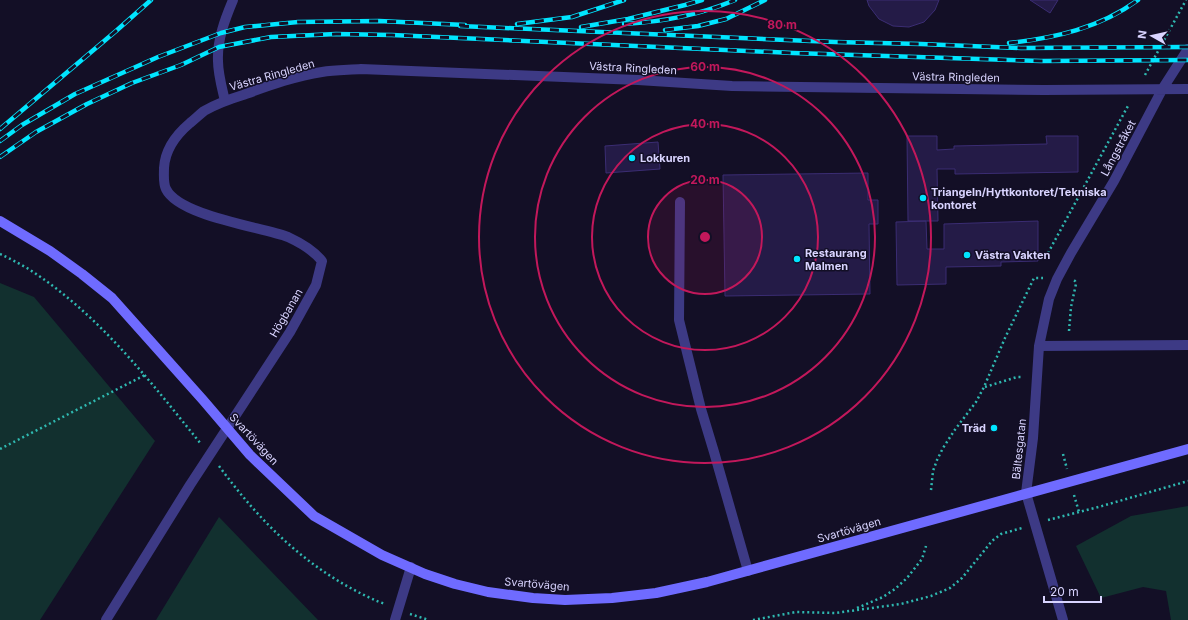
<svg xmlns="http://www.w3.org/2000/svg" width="1188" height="620" viewBox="0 0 1188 620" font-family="Inter,sans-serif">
  <rect width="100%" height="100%" fill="#130f26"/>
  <path fill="#12302f" d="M0,283L34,297L155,441L40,620H0Z
    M1188,506V620H1171L1166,591L1143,587L1101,598L1076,546L1131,516Z
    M219,517L318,620H156Z"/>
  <path fill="#241b47" stroke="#3b2d73" d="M867,0H939L935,10L924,22L909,27L893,26L879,19L869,6Z
    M1030,0H1058L1050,13Z
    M907,136H937V150L954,149V146L1047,144L1046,136H1078V172L955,174V169H937L938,221H908Z
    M658,142L660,169L606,173L605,146Z
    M868,173V200H878V224H869L870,294L725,296L723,175Z
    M926,221L927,249H944V224L1038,221V261L1001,262V266L946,267V284L897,285L896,222Z"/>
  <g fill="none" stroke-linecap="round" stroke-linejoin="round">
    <path stroke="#2fb8b0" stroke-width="2.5" stroke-dasharray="2 3" stroke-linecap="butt" d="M1145,75L1186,0
      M1048,253L1129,104
      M0,254C9,258 18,263 27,268C98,313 149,380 201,444
      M1069,331L1071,307L1076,284L1075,281L1072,280
      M985,387L1017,377H1022
      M0,449L145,375
      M1063,454L1067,469
      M219,466C258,519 301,563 360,593C368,597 376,601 385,604
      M931,490L933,471L937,460L943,448L954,431L976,402L984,387L1005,338L1034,278H1043
      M1074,495L1079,512
      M1048,520L1102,506L1188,481
      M857,608L883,597L895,589L907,578L922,559L926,546
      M410,614L429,620
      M753,620L796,612L835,613L901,604L931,596L950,588L962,578L992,541L1001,534L1022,528"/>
    <path stroke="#3d3a85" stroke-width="10" d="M225,101C222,88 218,74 218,61C217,40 225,19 233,0
      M680,202L679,320L701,409L714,452L748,571
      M1039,346L1188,345
      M106,620L190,485L290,332L316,285L322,261C314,251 301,243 288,237C261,227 179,216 166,189C163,183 164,175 164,168C165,150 177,134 190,123C195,119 199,115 204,111C216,104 230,99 243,95C268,86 295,76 322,72C334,70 348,70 361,69L638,80L732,86L1044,90L1188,89
      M395,620L411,567
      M1063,620L1026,493L1033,438L1039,346L1049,299L1057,279L1071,253L1114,181L1163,88L1188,49"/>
    <path stroke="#6f6bff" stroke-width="10" d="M0,221L50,251L82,274L112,298L203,400L250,455L314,516L382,555L425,574L455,584L488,592L533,598L565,600L612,598L656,593L707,582L1188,449"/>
    <defs>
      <path id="rail" d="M517,24L572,17L624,0
        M624,24C662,22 700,15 735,0
        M460,26L835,42L921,44L1021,48L1188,47
        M581,27L628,19L685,5L702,0
        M665,30L698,26L726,19L765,0
        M1009,43C1055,38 1100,28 1138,0
        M0,129L116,31L151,0
        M0,141L22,125L75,94L158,57L221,33L245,27L298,22L379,21L465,25
        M0,157L36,132L87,104L132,83L181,65L219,47L271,37L336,34L392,35L793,53L1041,61L1188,60"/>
    </defs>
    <use href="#rail" stroke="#00e5ff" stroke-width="4.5"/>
    <use href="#rail" stroke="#130f26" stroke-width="3" stroke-dasharray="9" stroke-linecap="butt"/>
  </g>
  <circle cx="705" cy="237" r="57" fill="#c2185b" fill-opacity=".12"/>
  <g fill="none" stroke="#c2185b" stroke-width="2">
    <circle cx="705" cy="237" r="57"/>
    <circle cx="705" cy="237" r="113"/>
    <circle cx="705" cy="237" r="170"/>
    <circle cx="705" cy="237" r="226"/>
  </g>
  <g fill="#00e5ff" stroke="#130f26" stroke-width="1.5">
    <circle cx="632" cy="158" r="4"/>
    <circle cx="923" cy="198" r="4"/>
    <circle cx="967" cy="255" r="4"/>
    <circle cx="797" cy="259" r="4"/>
    <circle cx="994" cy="428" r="4"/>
  </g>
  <g text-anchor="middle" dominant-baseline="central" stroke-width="3" stroke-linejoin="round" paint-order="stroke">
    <g font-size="11" fill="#d9d4ff" stroke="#130f26">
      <text transform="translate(633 68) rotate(3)">Västra Ringleden</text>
      <text transform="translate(272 75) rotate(-16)">Västra Ringleden</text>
      <text transform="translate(956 77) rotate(1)">Västra Ringleden</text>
      <text transform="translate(1118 148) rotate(-62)">Långstråket</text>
      <text transform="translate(286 313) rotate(-60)">Högbanan</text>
      <text transform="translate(254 439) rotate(47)">Svartövägen</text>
      <text transform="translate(1019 449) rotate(-84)">Bältesgatan</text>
      <text transform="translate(849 530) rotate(-16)">Svartövägen</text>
      <text transform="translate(537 584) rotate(5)">Svartövägen</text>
    </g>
    <g font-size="11" font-weight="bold" fill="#d9d4ff" stroke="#130f26" text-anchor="start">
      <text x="640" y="158">Lokkuren</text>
      <text x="931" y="192">Triangeln/Hyttkontoret/Tekniska<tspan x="931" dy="13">kontoret</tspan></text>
      <text x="805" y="253">Restaurang<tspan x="805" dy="13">Malmen</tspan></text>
      <text x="975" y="255">Västra Vakten</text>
      <text x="986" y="428" text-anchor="end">Träd</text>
    </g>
  </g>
  <circle cx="705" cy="237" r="6" fill="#c2185b" stroke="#130f26" stroke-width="2"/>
  <g font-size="12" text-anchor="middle" font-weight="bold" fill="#c2185b" stroke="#130f26" stroke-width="3" stroke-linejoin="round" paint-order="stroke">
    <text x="782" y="29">80 m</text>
    <text x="705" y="71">60 m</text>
    <text x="705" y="128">40 m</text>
    <text x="705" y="184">20 m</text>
  </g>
  <g transform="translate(1152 36) rotate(278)" stroke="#130f26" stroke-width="3" paint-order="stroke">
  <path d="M0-3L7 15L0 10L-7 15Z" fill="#d9d4ff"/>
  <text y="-6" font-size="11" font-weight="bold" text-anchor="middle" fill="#d9d4ff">N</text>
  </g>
  <path d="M1044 596v6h57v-6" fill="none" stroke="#d9d4ff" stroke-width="2"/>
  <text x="1050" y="596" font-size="12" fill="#d9d4ff" stroke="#130f26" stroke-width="3" paint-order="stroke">20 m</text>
</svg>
